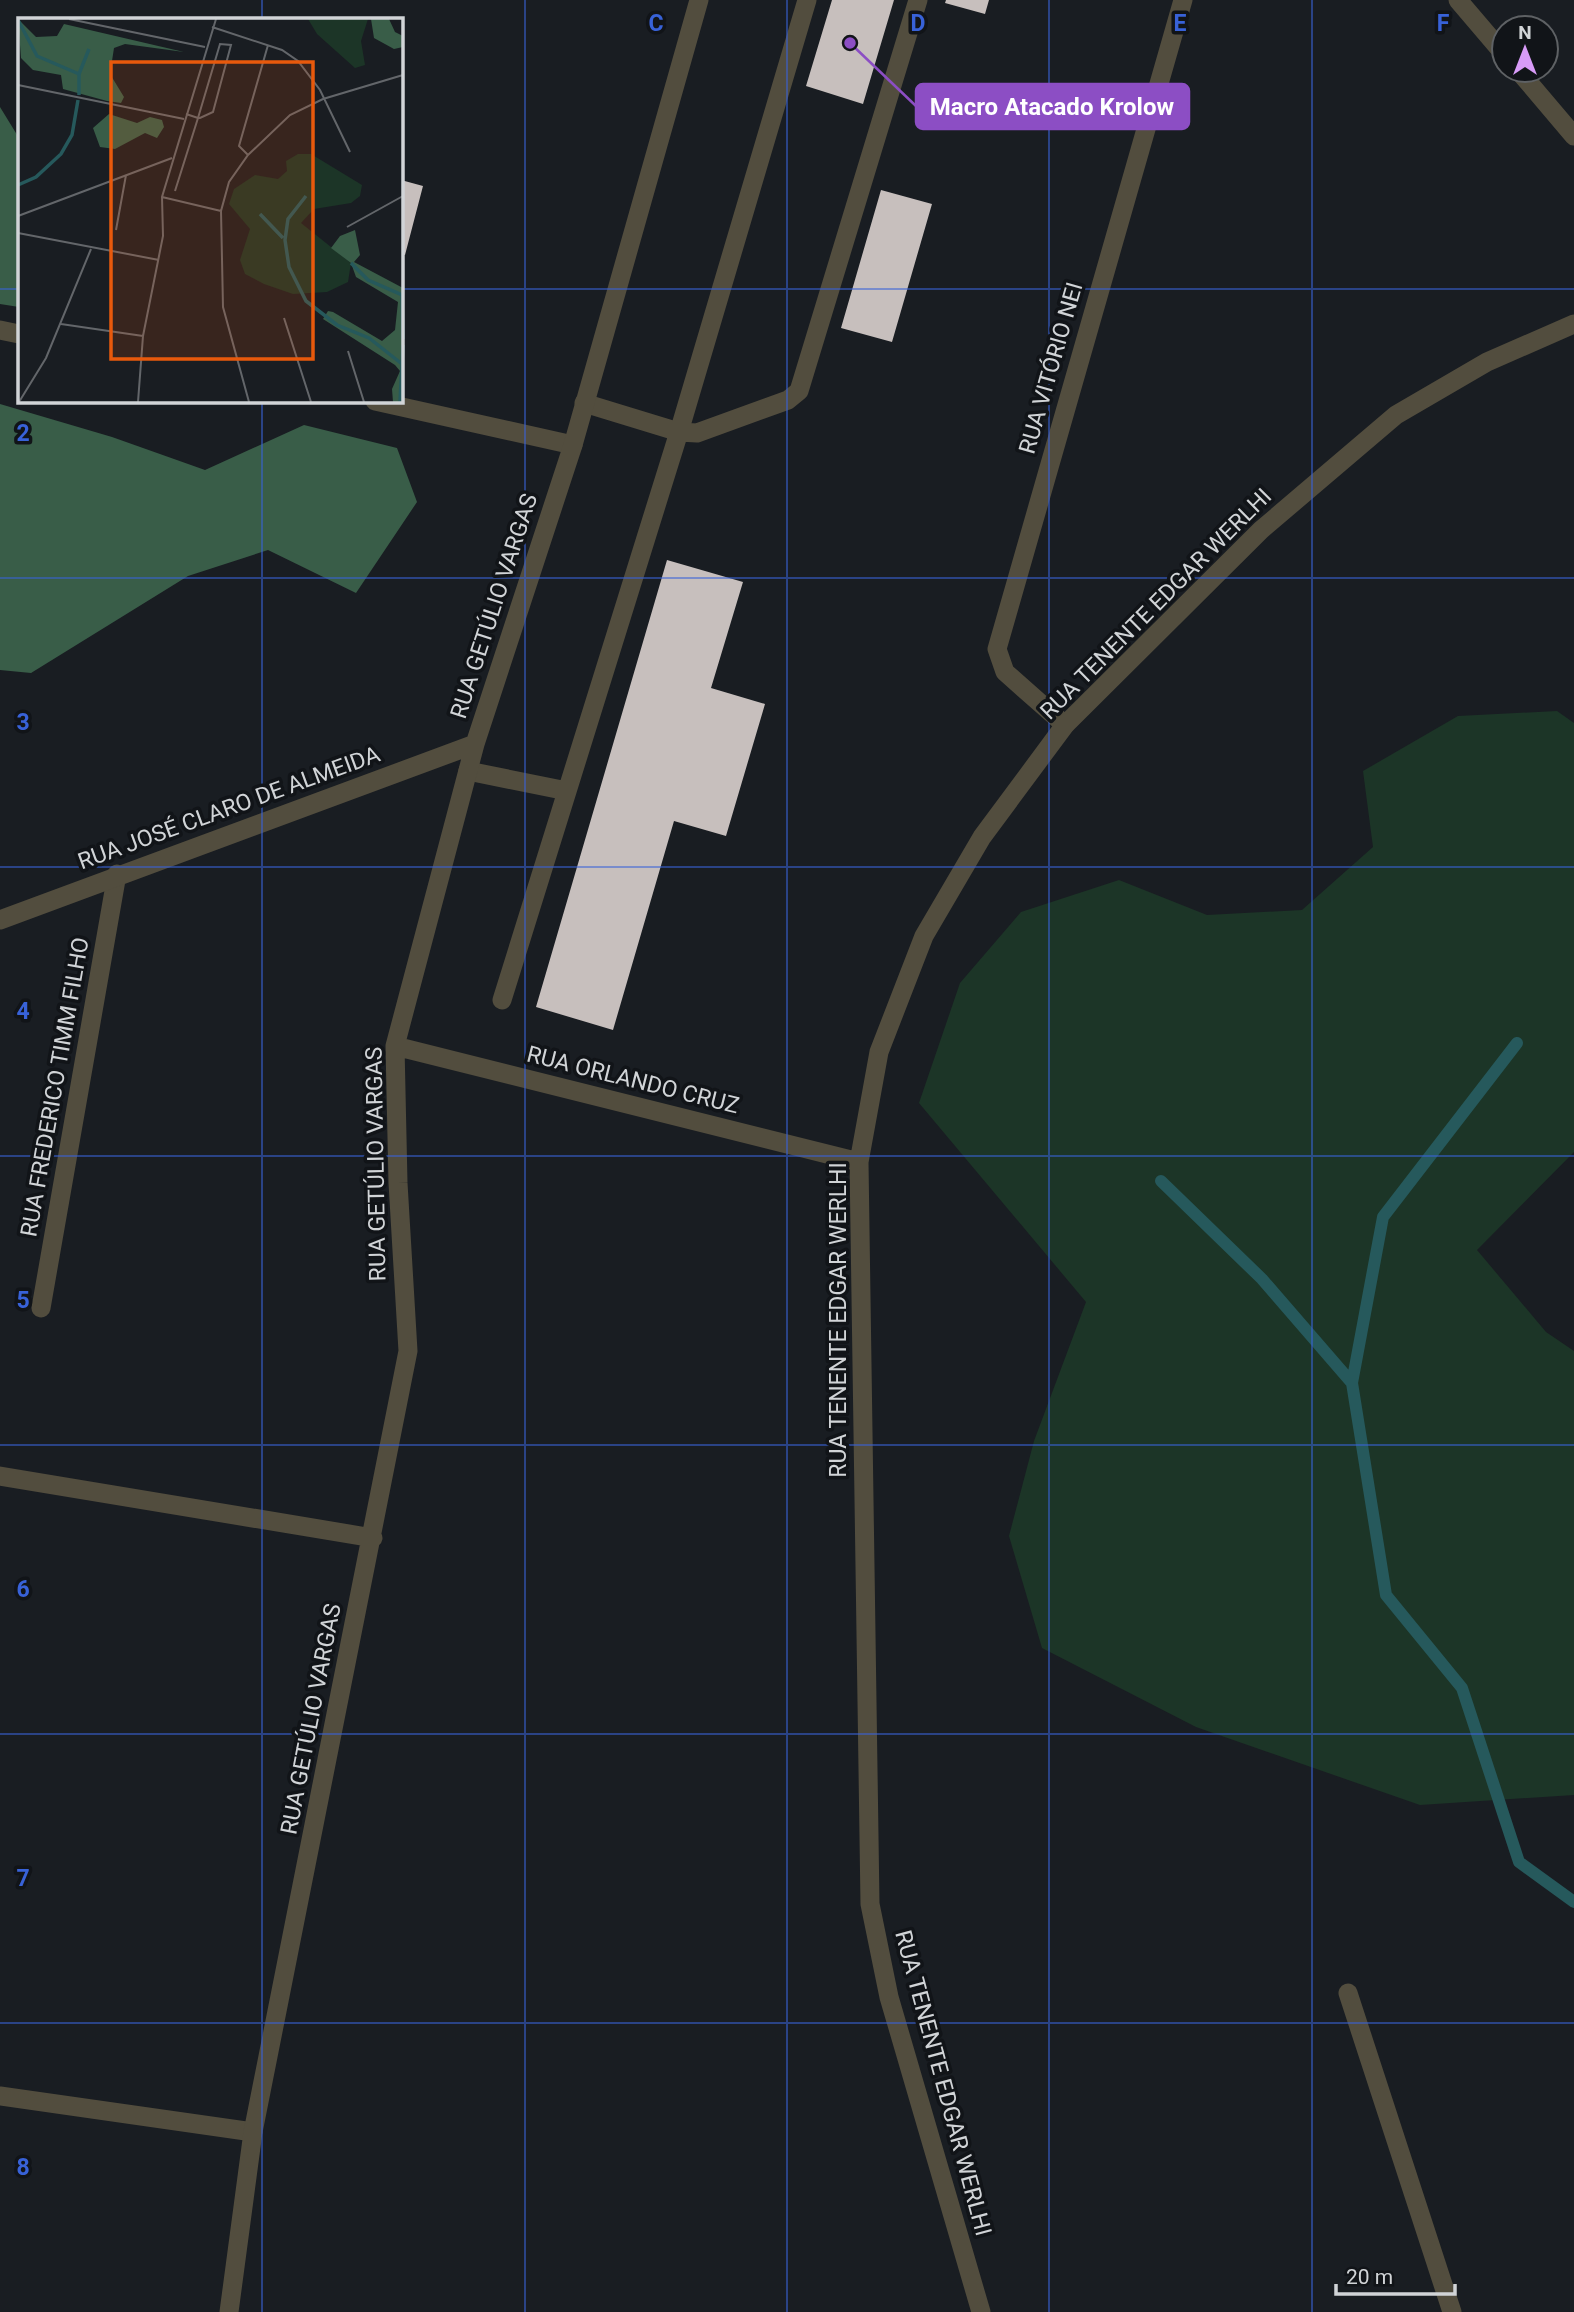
<svg xmlns="http://www.w3.org/2000/svg" width="1574" height="2312" viewBox="0 0 1574 2312" font-family="Roboto,sans-serif">
  <rect width="100%" height="100%" fill="#191d22"/>
  <path fill="#1c3527" d="M1557,711L1574,723V1152L1477,1250L1546,1332L1574,1351V1795L1420,1805L1196,1727L1042,1648L1009,1536L1034,1441L1086,1302L919,1103L960,983L1021,912L1119,880L1207,915L1302,910L1373,847L1363,771L1458,716Z"/>
  <path fill="#395d48" d="M0,107L19,138V307L0,304Z
    M0,404L112,437L205,470L304,425L397,448L417,502L356,593L268,550L188,576L31,673L0,670Z"/>
  <g fill="none" stroke-linecap="round" stroke-linejoin="round">
    <path stroke="#26595c" stroke-width="12" d="M1517,1043L1383,1217L1352,1383L1386,1595L1462,1688L1519,1862L1574,1902
      M1161,1181L1262,1279L1352,1383"/>
  </g>
  <path fill="#c7bfbd" d="M832,0H894L863,104L806,86Z
    M946,0H989L985,14L945,3Z
    M401,180L423,186L405,255L401,254Z
    M881,190L932,204L892,342L841,328Z
    M667,560L743,582L711,688L765,704L726,836L674,821L613,1030L536,1007Z"/>
  <g fill="none" stroke-linecap="round" stroke-linejoin="round">
    <path stroke="#524d3e" stroke-width="19" d="M584,403L679,432L697,433L788,400L799,391L918,0
      M468,771L567,791
      M502,1000L679,432L807,0"/>
    <path stroke="#524d3e" stroke-width="19" d="M0,330L19,334
      M375,401L573,445
      M1065,725L1005,672L997,649L1183,0
      M41,1308L117,874
      M1348,1993L1452,2312
      M0,2096L253,2132"/>
    <path stroke="#524d3e" stroke-width="19" d="M1458,0L1504,54
      M1518,70L1574,136
      M0,920L475,744
      M395,1046L859,1162
      M0,1476L373,1538
      M229,2312L253,2132L408,1351L398,1183L395,1046L475,744L573,445L699,0
      M981,2312L889,1997L870,1904L859,1162L879,1052L924,936L982,837L1065,725L1261,530L1396,415L1487,362L1574,324"/>
  </g>
  <path fill="none" stroke="#3862d8" stroke-width="2" stroke-opacity="0.55" d="M262,0V19M525,0V2312M787,0V2312M1049,0V2312M1312,0V2312M0,289H19M401,289H1574M262,401V2312M0,578H1574M0,867H1574M0,1156H1574M0,1445H1574M0,1734H1574M0,2023H1574"/>
  <g text-anchor="middle" dominant-baseline="central" stroke-width="7" stroke-linejoin="round" paint-order="stroke">
    <g font-size="23" fill="#d1d4d7" stroke="#111418">
      <text transform="translate(1051 368) rotate(-74)">RUA VITÓRIO NEI</text>
      <text transform="translate(1156 604) rotate(-45)">RUA TENENTE EDGAR WERLHI</text>
      <text transform="translate(494 606) rotate(-72)">RUA GETÚLIO VARGAS</text>
      <text transform="translate(229 808) rotate(-20)">RUA JOSÉ CLARO DE ALMEIDA</text>
      <text transform="translate(633 1080) rotate(14)">RUA ORLANDO CRUZ</text>
      <text transform="translate(55 1087) rotate(-80)">RUA FREDERICO TIMM FILHO</text>
      <text transform="translate(376 1164) rotate(-91)">RUA GETÚLIO VARGAS</text>
      <text transform="translate(838 1320) rotate(-90)">RUA TENENTE EDGAR WERLHI</text>
      <text transform="translate(311 1719) rotate(-79)">RUA GETÚLIO VARGAS</text>
      <text transform="translate(943 2083) rotate(75)">RUA TENENTE EDGAR WERLHI</text>
    </g>
  </g>
  <g transform="translate(18 18)">
    <rect width="385" height="385" fill="#191d22"/>
    <path d="M290,1H350L343,23L347,47L337,50L299,16ZM280,136H293L344,167L342,178L333,185L296,191L283,205L333,245L330,264L309,274L275,276L246,266L227,256L222,242L232,211L211,186L216,171L237,157L260,161L269,153L268,143Z" fill="#1c3527"/>
    <path d="M0,1L18,19L39,18L46,6L166,34L107,26L96,30L92,56L106,79L103,85L89,83L45,71L43,57L15,52L3,40ZM353,1H371L377,14L385,18V29L376,31L356,20ZM91,96L119,105L132,99L144,102L146,109L139,120L127,115L97,131L82,129L75,110ZM337,212L342,237L336,244L385,270V384H375L374,371L382,353L377,347L305,301L310,293L315,294L364,323L377,312L380,284L338,259L333,245L313,230L322,218Z" fill="#395d48"/>
    <path fill="none" stroke="#26595c" stroke-width="3.5" d="M0,2L19,38L61,56M61,77V56L71,31M0,167L18,159L43,136L54,117L60,82M288,178L270,201L267,222L271,249L288,283L319,307L351,320L384,346M242,196L265,220M333,245L350,262L384,277L385,321M382,384L385,327"/>
    <path fill="none" stroke="#63666a" stroke-width="2" d="M51,1L187,29M194,9L264,32L280,43L302,72L332,134M0,67L166,101M230,137L221,128L250,27M157,173L180,100L202,26L213,27L195,94L182,100H180L168,96M144,179L203,193M0,198L154,140M329,209L385,178M98,212L108,157M0,215L141,242M266,300L293,384M43,306L125,318M330,333L346,384M1,384L28,340L73,231M120,384L125,318L145,218L144,179L198,1M231,384L205,289L203,193L211,164L230,137L272,97L305,81L385,57"/>
    <path fill="#e8590c" fill-opacity="0.15" stroke="#e8590c" stroke-width="3.5" d="M93,44H295V341H93Z"/>
    <rect width="385" height="385" fill="none" stroke="#d1d4d7" stroke-width="3.5"/>
  </g>
  <g font-size="23" text-anchor="middle" font-weight="bold" fill="#3862d8" stroke="#111418" stroke-width="7" stroke-linejoin="round" paint-order="stroke">
    <text x="656" y="31">C</text>
    <text x="918" y="31">D</text>
    <text x="1180" y="31">E</text>
    <text x="1443" y="31">F</text>
    <text x="23" y="441">2</text>
    <text x="23" y="730">3</text>
    <text x="23" y="1019">4</text>
    <text x="23" y="1308">5</text>
    <text x="23" y="1597">6</text>
    <text x="23" y="1886">7</text>
    <text x="23" y="2175">8</text>
  </g>
  <path fill="none" stroke="#8c4ec4" stroke-width="2.5" d="M850 43L916 106"/>
  <circle fill="#8c4ec4" stroke="#111418" stroke-width="2.5" cx="850" cy="43" r="7"/>
  <rect fill="#8c4ec4" stroke="#8c4ec4" stroke-width="2.5" x="916" y="84" width="273" height="45" rx="7"/>
  <g font-size="24" text-anchor="middle" font-weight="bold" fill="#fff">
    <text x="1052" y="115">Macro Atacado Krolow</text>
  </g>
  <g transform="translate(1525 49)"><circle r="33" fill="#111418" stroke="#5e6164" stroke-width="2"/>
  <path d="M0-5L12 26L0 18L-12 26Z" fill="#d89bf8"/>
  <text y="-10" font-size="19" font-weight="bold" text-anchor="middle" fill="#d1d4d7">N</text>
  </g>
  <path d="M1336 2284v10h119v-10" fill="none" stroke="#d1d4d7" stroke-width="3.5"/>
  <text x="1346" y="2284" font-size="21" fill="#d1d4d7" stroke="#111418" stroke-width="5" paint-order="stroke">20 m</text>
</svg>
